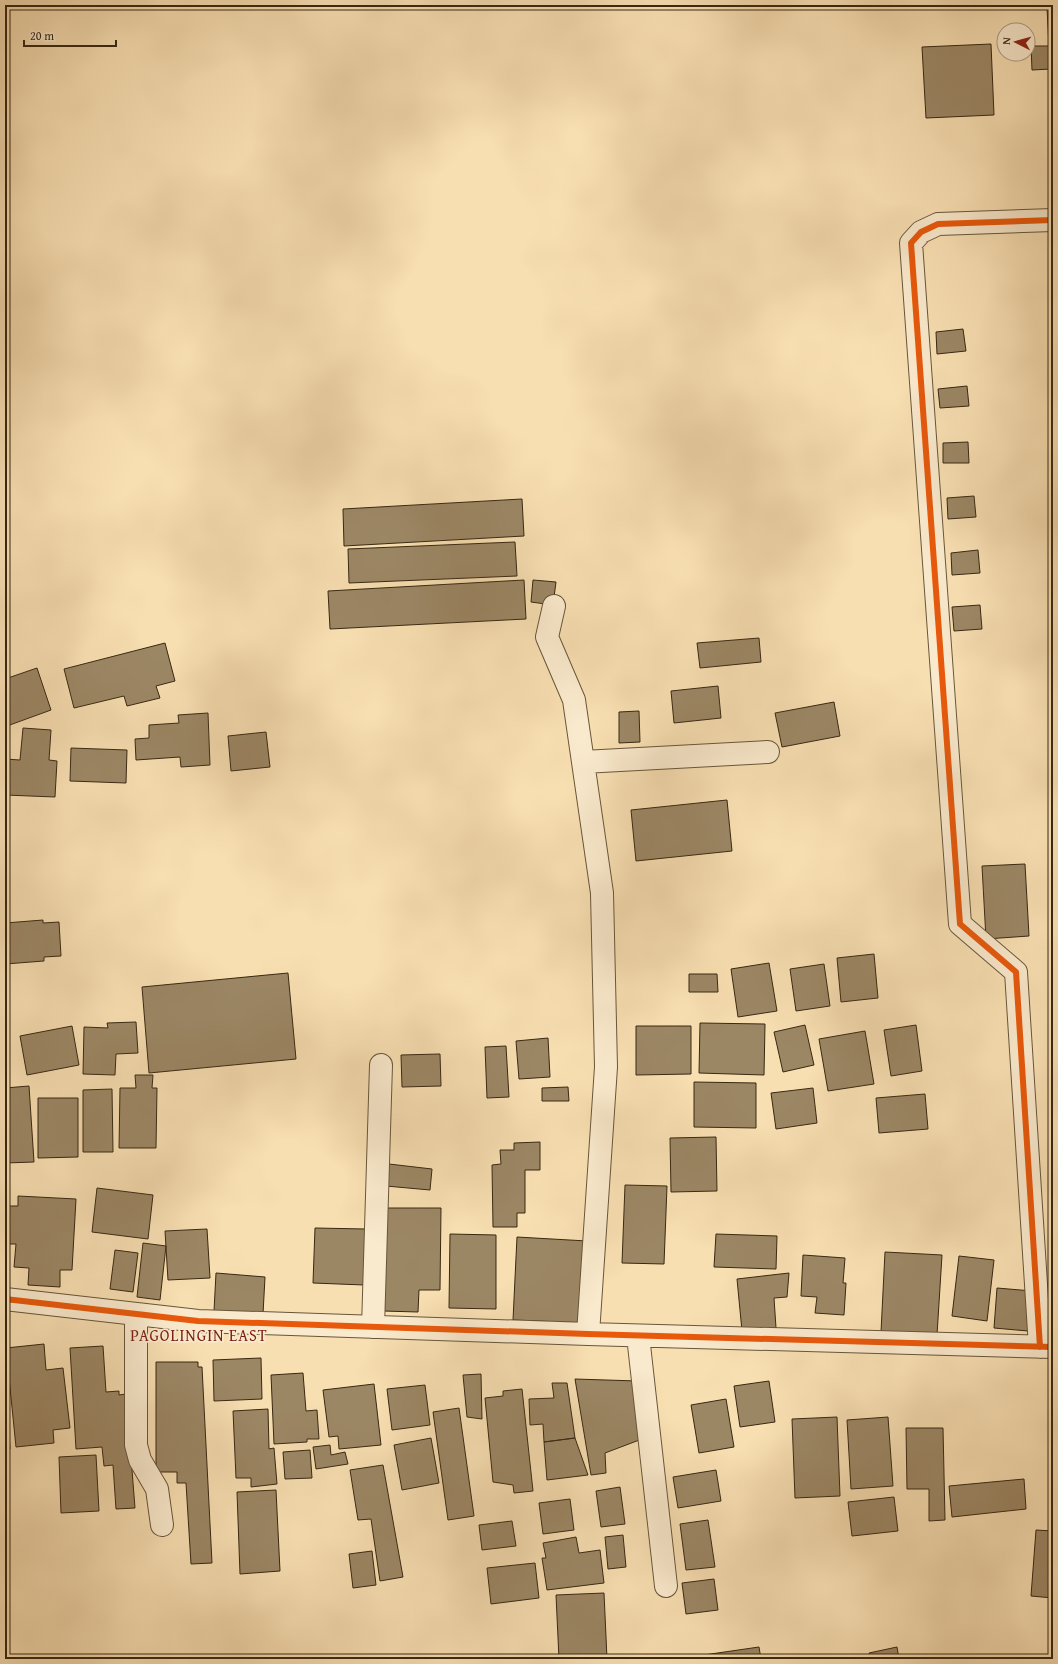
<svg xmlns="http://www.w3.org/2000/svg" width="1058" height="1664" viewBox="0 0 1058 1664" font-family="'Gentium Book Plus',serif">
  <rect width="100%" height="100%" fill="#f8dfb2"/>
  <filter id="stains"><feTurbulence type="fractalNoise" baseFrequency=".005" numOctaves="4"/><feColorMatrix values="0 0 0 0 .2 0 0 0 0 .09 0 0 0 0 .02 0 0 0 .5 -.17"/></filter>
  <radialGradient id="worn" r=".72"><stop offset=".6" stop-color="#630" stop-opacity="0"/><stop offset="1" stop-color="#630" stop-opacity=".3"/></radialGradient>
  <path fill="#9c8765" stroke="#382812" d="M1047,8H1053V94H1051V69L1032,70L1031,46H1049Z
    M991,44L994,115L926,118L922,47Z
    M963,329L966,351L937,354L936,332Z
    M967,386L969,406L940,408L938,389Z
    M968,442L969,463H943V443Z
    M974,496L976,517L948,519L947,498Z
    M522,499L524,536L344,546L343,509Z
    M515,542L517,576L349,583L348,549Z
    M978,550L980,573L952,575L951,553Z
    M524,580L526,619L330,629L328,591Z
    M533,580L556,582L553,605L531,602Z
    M980,605L982,629L954,631L952,607Z
    M759,638L761,662L700,668L697,643Z
    M165,643L175,681L156,686L160,698L127,706L124,696L74,708L64,669Z
    M37,668L51,710L7,726L5,679Z
    M718,686L721,718L674,723L671,691Z
    M834,702L840,736L782,747L775,713Z
    M639,711L640,742L619,743V712Z
    M208,713L210,765L181,767L180,757L136,760L135,739L149,738V725L179,723L178,715Z
    M23,728L51,730L49,760L57,761L55,797L5,795V759L20,760Z
    M266,732L270,767L231,771L228,736Z
    M71,748L127,750L126,783L70,781Z
    M727,800L732,851L636,861L631,810Z
    M1025,864L1029,936L986,939L982,866Z
    M43,920V923L59,922L61,956L44,957V961L5,964V923Z
    M874,954L878,998L841,1002L837,958Z
    M769,963L777,1011L738,1017L731,969Z
    M824,964L830,1006L796,1011L790,969Z
    M288,973L296,1059L149,1073L142,987Z
    M689,974H717L718,992H689Z
    M136,1022L138,1053L116,1054L115,1075L83,1074L84,1027L108,1028L107,1023Z
    M700,1023L765,1024L764,1075L699,1073Z
    M805,1025L814,1065L783,1072L774,1032Z
    M916,1025L922,1071L891,1076L884,1030Z
    M72,1026L79,1065L27,1075L20,1036Z
    M636,1026H691V1074L636,1075Z
    M865,1031L874,1084L828,1091L819,1039Z
    M548,1038L550,1077L519,1079L516,1041Z
    M506,1046L509,1097L487,1098L485,1047Z
    M440,1054L441,1086L402,1087L401,1055Z
    M135,1075H153L152,1088H157L156,1148H119L120,1088H136Z
    M694,1082L756,1083V1128L694,1127Z
    M29,1086L34,1162L5,1163V1088Z
    M568,1087L569,1101H542V1088Z
    M813,1088L817,1123L776,1129L771,1093Z
    M112,1089L113,1152H83V1090Z
    M925,1094L928,1129L879,1133L876,1098Z
    M38,1098H78V1157L38,1158Z
    M716,1137L717,1191L671,1192L670,1138Z
    M540,1142V1170H525V1213H517V1227H493L492,1165L501,1164L500,1150H514V1143Z
    M389,1164L432,1169L430,1190L386,1186Z
    M625,1185L667,1186L664,1264L622,1263Z
    M97,1188L153,1195L148,1239L92,1232Z
    M18,1196L76,1199L72,1270H60V1287L28,1285L29,1268L14,1267L16,1244H5V1206H18Z
    M384,1208H441L440,1290H419L418,1312L383,1311Z
    M315,1228L366,1229L364,1285L313,1283Z
    M207,1229L210,1278L168,1280L165,1231Z
    M450,1234L496,1235V1309L449,1308Z
    M716,1234L777,1236L776,1269L714,1267Z
    M517,1237L587,1241L583,1323L513,1320Z
    M143,1243L166,1246L160,1300L137,1297Z
    M115,1250L138,1253L133,1292L110,1289Z
    M885,1252L942,1255L937,1335L881,1332Z
    M803,1255L845,1258L843,1283H846L844,1315L815,1313L817,1297L801,1296Z
    M959,1256L994,1260L987,1321L952,1316Z
    M216,1273L265,1277L263,1314L214,1311Z
    M789,1273L787,1297L774,1298L776,1328L742,1331L737,1279Z
    M997,1288L1032,1291L1028,1331L994,1328Z
    M44,1344L46,1370L63,1368L70,1428L53,1430L54,1443L16,1447L6,1348Z
    M103,1346L106,1392L119,1391V1395L126,1394L135,1508L116,1509L113,1465L104,1466L102,1447L76,1449L70,1348Z
    M261,1358L262,1399L214,1401L213,1360Z
    M156,1362H198V1367H202L212,1563L191,1564L186,1483H177V1472H156Z
    M5,1371L10,1449L5,1450Z
    M303,1373L306,1411L317,1410L319,1439H307V1442L274,1444L271,1375Z
    M481,1374L482,1419L467,1417L463,1375Z
    M575,1379L637,1381L642,1439L605,1453L606,1473L591,1475Z
    M769,1381L775,1422L740,1427L734,1386Z
    M552,1383H567L575,1438L544,1442L543,1424L530,1425L529,1399L554,1398Z
    M374,1384L381,1445L339,1449L338,1436L329,1437L323,1390Z
    M425,1385L430,1425L392,1430L387,1389Z
    M522,1389L533,1491L514,1493L513,1485L493,1482L485,1398L503,1396V1391Z
    M726,1399L734,1447L699,1453L691,1405Z
    M459,1408L474,1516L448,1520L433,1412Z
    M268,1409L269,1449L274,1448L277,1484L251,1487V1478H236L233,1411Z
    M837,1417L840,1496L795,1498L792,1419Z
    M888,1417L893,1486L851,1489L847,1420Z
    M906,1428H943L945,1520L929,1521V1489H907Z
    M431,1438L439,1483L402,1490L394,1445Z
    M575,1438L588,1475L547,1480L544,1442Z
    M330,1445L331,1455L345,1452L348,1464L316,1469L313,1447Z
    M310,1450L312,1478L285,1479L283,1452Z
    M96,1455L99,1511L61,1513L59,1457Z
    M383,1465L403,1577L380,1581L371,1519L358,1520L350,1470Z
    M716,1470L721,1501L678,1508L673,1477Z
    M1024,1479L1026,1509L952,1517L949,1486Z
    M620,1487L625,1524L601,1527L596,1491Z
    M276,1490L280,1571L240,1574L237,1492Z
    M894,1497L898,1531L852,1536L848,1502Z
    M570,1499L574,1530L543,1534L539,1503Z
    M708,1520L715,1567L686,1570L680,1524Z
    M512,1521L516,1546L482,1550L479,1525Z
    M1036,1530L1053,1531V1598L1031,1596Z
    M623,1535L626,1567L608,1569L605,1537Z
    M576,1537L579,1553L600,1550L604,1583L547,1590L542,1558H546L543,1543Z
    M372,1551L376,1585L353,1588L349,1554Z
    M535,1563L539,1598L491,1604L487,1568Z
    M714,1579L718,1610L686,1614L682,1583Z
    M604,1593L607,1659H559L556,1595Z
    M759,1647L761,1659H691L690,1657Z
    M897,1647L899,1659H870L869,1653Z"/>
  <g fill="none" stroke-linecap="round" stroke-linejoin="round">
    <defs>
      <path id="minor" d="M554,606L547,637L574,700L602,893L606,1067L588,1334
        M583,762L768,752
        M5,1299L198,1321L588,1334L1053,1347
        M136,1314V1445L140,1460L157,1489L162,1525
        M373,1327L381,1065
        M638,1336L666,1586
        M1040,1347L1016,972L960,924L911,243L921,232L938,224L1053,220"/>
    </defs>
    <use href="#minor" stroke="#68563a" stroke-width="24"/>
    <use href="#minor" stroke="#faeacd" stroke-width="22"/>
    <defs>
      <path id="cycleway" d="M5,1299L198,1321L588,1334L1053,1347
        M1040,1347L1016,972L960,924L911,243L921,232L938,224L1053,220"/>
    </defs>
    <use href="#cycleway" stroke="#faeacd" stroke-width="8"/>
    <use href="#cycleway" stroke="#e8590c" stroke-width="6"/>
  </g>
  <g text-anchor="middle" dominant-baseline="central" stroke-width="3.5" stroke-linejoin="round" paint-order="stroke">
    <g font-size="16" letter-spacing="1" fill="#7a1f14" stroke="#faeacd">
      <text x="199" y="1335">PAGOLINGIN EAST</text>
    </g>
  </g>
  <rect width="1058" height="1664" fill="none" stroke="#f8dfb2" stroke-width="20"/>
  <rect x="6" y="6" width="1046" height="1652" fill="none" stroke="#382812" stroke-width="2"/>
  <rect x="10" y="10" width="1038" height="1644" fill="none" stroke="#382812"/>
  <g transform="translate(1016 42) rotate(276)"><circle r="19" fill="#faeacd" stroke="#ac9c82"/>
  <path d="M0-3L7 15L0 10L-7 15Z" fill="#8f2418"/>
  <text y="-6" font-size="11" font-weight="bold" text-anchor="middle" fill="#382812">N</text>
  </g>
  <path d="M24 40v6h92v-6" fill="none" stroke="#382812" stroke-width="2"/>
  <text x="30" y="40" font-size="12" fill="#382812" stroke="#faeacd" stroke-width="3" paint-order="stroke">20 m</text>
  <rect width="100%" height="100%" filter="url(#stains)"/>
  <rect width="100%" height="100%" fill="url(#worn)"/>
</svg>
